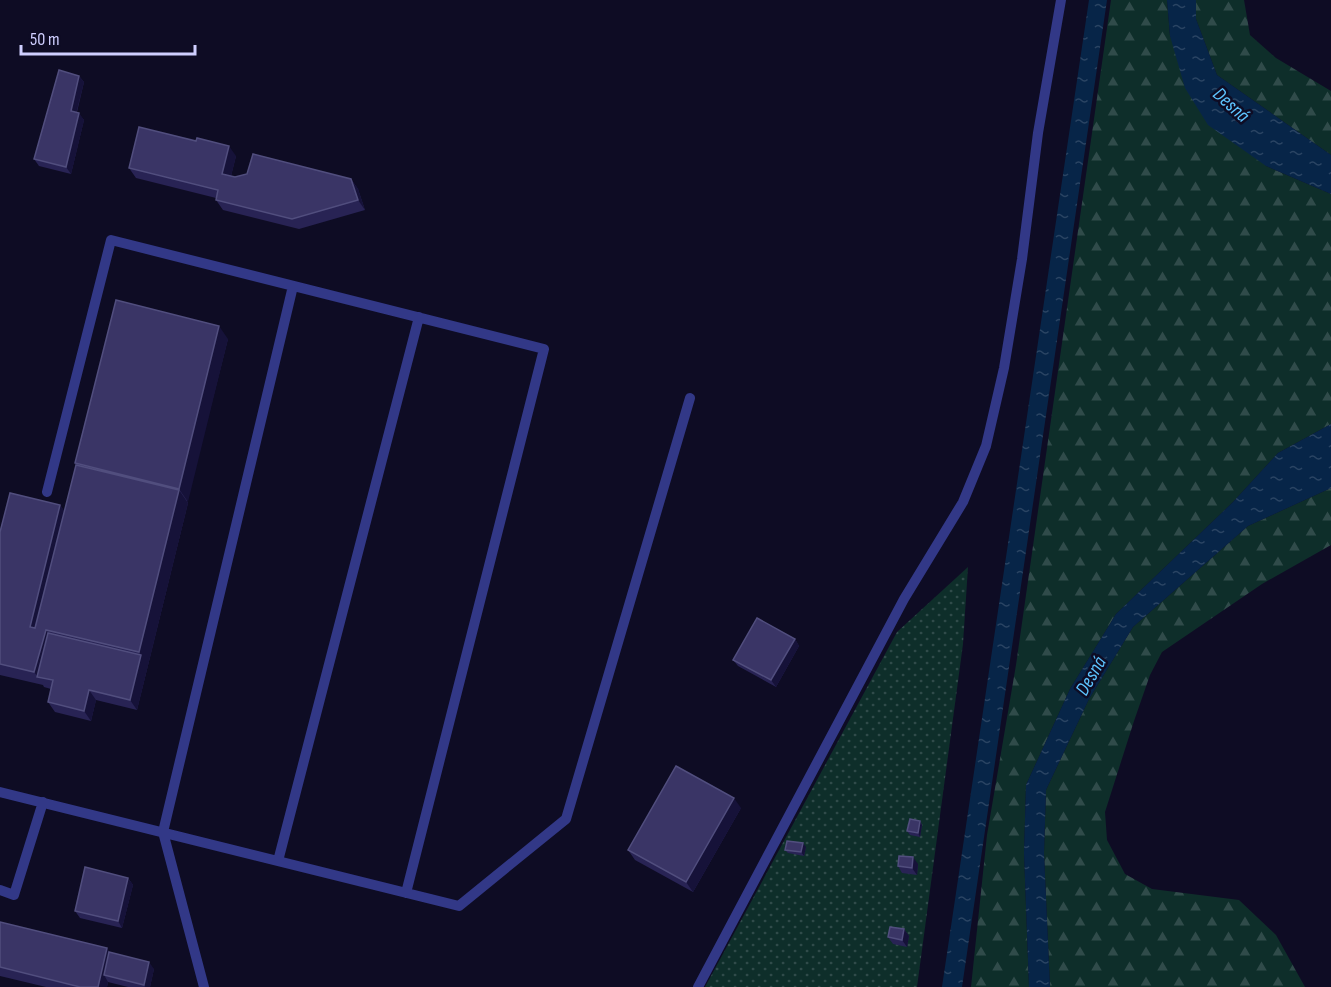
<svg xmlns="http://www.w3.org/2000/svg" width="1331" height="987" viewBox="0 0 1331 987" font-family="'Sofia Sans Condensed',sans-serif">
  <defs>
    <pattern id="forest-firs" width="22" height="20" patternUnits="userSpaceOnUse" patternTransform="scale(1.5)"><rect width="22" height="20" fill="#0e2e2a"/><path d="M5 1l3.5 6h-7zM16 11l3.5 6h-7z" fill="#304b4a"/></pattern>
    <pattern id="garden-dots" width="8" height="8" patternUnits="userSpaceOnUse" patternTransform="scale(1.5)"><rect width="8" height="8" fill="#0e2e2a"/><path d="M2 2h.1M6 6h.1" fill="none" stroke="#304b4a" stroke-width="1.8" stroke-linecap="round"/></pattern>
    <pattern id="water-ripples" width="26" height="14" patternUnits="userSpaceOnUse" patternTransform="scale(1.5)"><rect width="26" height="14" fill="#072548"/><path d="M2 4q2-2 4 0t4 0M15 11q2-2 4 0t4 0" fill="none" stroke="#2a4463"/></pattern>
  </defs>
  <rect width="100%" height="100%" fill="#0e0c24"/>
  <path fill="url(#forest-firs)" d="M1111,0H1167L1170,36L1266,166L1331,194V424L1278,453L1233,502L1116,614L1070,689L1026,785L1024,853L1029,987H971L987,835L1016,665Z
    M1196,0H1244L1250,35L1276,58L1331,91V155L1217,75L1196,19Z
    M1331,488V545L1262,584L1162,652L1150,675L1134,721L1105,812L1107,840L1125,874L1152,889L1239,900L1276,935L1305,987H1050L1044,853L1046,790L1089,699L1133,627L1248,526Z"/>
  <path fill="url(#garden-dots)" d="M968,567L963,644L917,987H705L897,632Z"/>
  <path fill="url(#water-ripples)" d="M1089,0H1107L962,987H942Z
    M1167,0H1196V19L1217,75L1331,155V194L1266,166L1208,125L1185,88L1170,36Z
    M1331,424V488L1248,526L1133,627L1089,699L1046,790L1044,853L1050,987H1029L1024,853L1026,785L1070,689L1116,614L1233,502L1278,453Z"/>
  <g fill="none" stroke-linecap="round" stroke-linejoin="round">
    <path stroke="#323887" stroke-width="10" d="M47,492L111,240L544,349L406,893
      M0,792L459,906L566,819L690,398
      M278,861L419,317
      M0,890L14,895L43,802
      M204,987L163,832L293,286
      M698,987L904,599L963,502L986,446L1004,368L1022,259L1038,133L1061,0"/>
  </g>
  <path fill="#282354" d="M79,76L84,82L77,112L84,120L71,174L39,166L34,159Z
    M236,156L231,176L235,177L351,179L358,189L365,210L299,229L223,210L216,200V198L136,178L129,168Z
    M228,339L187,501L188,503L137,710L96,700L91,721L55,712L48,702L51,689L44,687L43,685L0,675V532L60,505L64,511L77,465L75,463Z
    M795,639L799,646L776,687L738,666L733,660Z
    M741,808L693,892L635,860L628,850Z
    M920,821L922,825L920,837L910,835L907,831Z
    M806,847L804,856L788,853L785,850Z
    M918,864L917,875L902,873L898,866Z
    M128,878L133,885L122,928L80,918L75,911Z
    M0,922L109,952L154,969L150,987H128L108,982L107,987H46L0,976Z
    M904,929L909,936L907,947L893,944L888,937Z"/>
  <path fill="#161239" d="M79,76L84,82L75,118L71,111Z
    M79,113L84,120L71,174L66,167Z
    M229,146L236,156L229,184L222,174Z
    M351,179L358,189L365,210L358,200Z
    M219,326L228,339L188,502L179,489Z
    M179,490L188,503L137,710L130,700L141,655L139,652Z
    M60,505L70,518L39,640L30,627Z
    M46,630L55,643L38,677L34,672Z
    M795,639L799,646L776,687L771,680Z
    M89,690L96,700L91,721L84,711Z
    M734,798L741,808L693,892L686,882Z
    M920,821L922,825L920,837L918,833Z
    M803,843L806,847L804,856L801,852Z
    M913,857L918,864L917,875L912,868Z
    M128,878L133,885L122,928L118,921Z
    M904,929L909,936L907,947L902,940Z
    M107,948L114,958L104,975L108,982L107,987H98Z
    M149,962L154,969L150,987H145L144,985Z"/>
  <path fill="#3a3566" stroke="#514e7e" stroke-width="1.5" d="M59,70L79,76L71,111L79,113L66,167L34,159Z
    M139,127L196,141L197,138L229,146L222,174L235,177L247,174L253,154L351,179L358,200L292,219L216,200L218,190L129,168Z
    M116,300L219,326L179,489L75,463Z
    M76,465L179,490L139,652L46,630L34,672L0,664V532L10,493L60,505L30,627L35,628Z
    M757,618L795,639L771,680L733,660Z
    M48,633L141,655L130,700L89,690L84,711L48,702L53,680L37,677Z
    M676,766L734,798L686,882L628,850Z
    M910,819L920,821L918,833L907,831Z
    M787,841L803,843L801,852L785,850Z
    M899,856L913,857L912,868L898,866Z
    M85,867L128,878L118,921L75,911Z
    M0,922L107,948L98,987H80L0,967Z
    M890,927L904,929L902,940L888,937Z
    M109,952L149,962L144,985L104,975Z"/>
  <g text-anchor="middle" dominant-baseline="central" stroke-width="5" stroke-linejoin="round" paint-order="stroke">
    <g font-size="20" font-style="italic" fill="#5dc4ff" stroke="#0e0c24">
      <text transform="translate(1231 105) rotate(42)">Desná</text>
      <text transform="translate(1091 676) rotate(-60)">Desná</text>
    </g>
  </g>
  <path d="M21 45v9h174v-9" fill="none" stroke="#cfcfff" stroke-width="3"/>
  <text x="30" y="45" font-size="18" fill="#cfcfff" stroke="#0e0c24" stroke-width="4.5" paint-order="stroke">50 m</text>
</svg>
